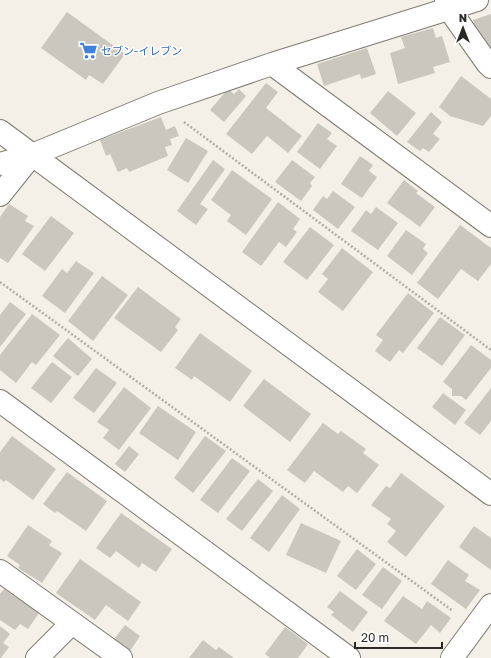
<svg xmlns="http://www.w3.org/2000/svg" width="491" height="658" viewBox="0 0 491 658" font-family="'Golos Text','Noto Sans JP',sans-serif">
  <rect width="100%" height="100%" fill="#f4f0e7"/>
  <path fill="#cac7be" d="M67,12L125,54L103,84L89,75L86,80L41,48Z
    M491,14V50L488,51L483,36L478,38L473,20Z
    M433,28L436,38L442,36L450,62L433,67L435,73L398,84L390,53L405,48L401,37Z
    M367,48L376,74L361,79L360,74L324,86L317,64Z
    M461,76L491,99V116L483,126L450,116L439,107Z
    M266,83L278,92L266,108L302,136L288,153L267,136L252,154L226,134Z
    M228,89L234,94L239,89L246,96L224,122L210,110Z
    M388,91L416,113L397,136L370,113Z
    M431,112L442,122L433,134L440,139L429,152L423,148L420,151L407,142Z
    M161,117L166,130L175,126L179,136L170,139L172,145L165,147L168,156L129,172L127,168L118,172L110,154L106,156L100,140Z
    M318,123L332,133L327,139L337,146L320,169L297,152Z
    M186,138L208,151L188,183L167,170Z
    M360,156L373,165L369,171L377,177L362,198L341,184Z
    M213,160L225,169L200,204L208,209L196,225L177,211Z
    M292,160L315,177L310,183L312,186L301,201L275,182Z
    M232,170L272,199L246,235L227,221L231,215L211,200Z
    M404,180L418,191L416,193L435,207L420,227L387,203Z
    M333,191L355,207L338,229L313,210L323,196L327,199Z
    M278,202L300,219L293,229L297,232L286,247L279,242L261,266L242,252Z
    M9,204L28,216L25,221L34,226L8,263L0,258V217Z
    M376,207L398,223L378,250L351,231L366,210L371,214Z
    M51,216L74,233L45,271L22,254Z
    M460,225L491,248V264L478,281L461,269L438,299L417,283Z
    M310,227L334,245L307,280L283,262Z
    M406,230L426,244L423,249L428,253L412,275L387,256Z
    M342,248L373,272L343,311L318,292L328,279L322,274Z
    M76,261L94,273L65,313L42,296L62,269L67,273Z
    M102,276L128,295L93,341L68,321Z
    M138,287L181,319L175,327L178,330L161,352L114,318Z
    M408,293L434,313L403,353L399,350L390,362L375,351L383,340L376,335Z
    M10,302L26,314L0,347V315Z
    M32,314L60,335L36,365L32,362L16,383L0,370V355Z
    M440,317L465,335L442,366L417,348Z
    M200,333L252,371L230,402L194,376L192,380L175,368Z
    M68,338L92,359L78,376L53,356Z
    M471,345L491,360V368L466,400L461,396H452V389L443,382Z
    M52,362L72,377L51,403L31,388Z
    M96,368L117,383L94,413L73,398Z
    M264,379L311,414L290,442L243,406Z
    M124,387L151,408L119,450L103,438L109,430L97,422Z
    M491,388V421L480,435L464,423Z
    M443,393L466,410L455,425L432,407Z
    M158,406L196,432L178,460L139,433Z
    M323,423L338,434L341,431L366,449L363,453L379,465L357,493L348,486L343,492L314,471L305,483L287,470Z
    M12,436L56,469L33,500L6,480L4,482L0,479V452Z
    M205,436L226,451L193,493L174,478Z
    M129,446L139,454L125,472L115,464Z
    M232,458L250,471L218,513L200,500Z
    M67,472L107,501L86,531L57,511L55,513L43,504Z
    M401,473L445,506L406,557L387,542L396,531L387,524L391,519L371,505L386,486L390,488Z
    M258,479L273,491L242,531L226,519Z
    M282,495L300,509L269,552L250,538Z
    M121,513L172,549L156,572L142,563L139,568L116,551L110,558L96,548Z
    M301,523L341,541L326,573L286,555Z
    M28,525L52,541L49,545L62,553L42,583L18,568L20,565L7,556Z
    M474,526L491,538V570L459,547Z
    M357,549L376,564L356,590L337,576Z
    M80,559L141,602L128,621L106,605L95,620L56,593Z
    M448,560L469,575L465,581L480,590L466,609L431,584Z
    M383,567L402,581L382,609L362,595Z
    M4,589L39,613L28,629L20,624L15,630L0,620V594Z
    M340,591L368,612L353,632L331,615L334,612L327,607Z
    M403,596L422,609L427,601L451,618L440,633L431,625L416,644L384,621Z
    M125,625L140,636L130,651L114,639Z
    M0,626L10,634L3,643L9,647L1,658H0Z
    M285,627L308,644L298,658H270L265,654Z
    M203,640L216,650L219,647L234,658H189Z"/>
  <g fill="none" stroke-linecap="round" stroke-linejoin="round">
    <defs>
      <path id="minor" d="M446,0L449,9L487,63L491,67
        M272,64L491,226
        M0,131L491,494
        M0,164L32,155L158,103L272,64L477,0
        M0,195L32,155
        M0,401L349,658
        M0,571L121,658
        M37,658L72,623
        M452,658L491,605"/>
    </defs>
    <use href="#minor" stroke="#7d7a71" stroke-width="24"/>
    <path stroke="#b1aea6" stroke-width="2.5" stroke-dasharray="2 2" stroke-linecap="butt" d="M184,122L491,350
      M0,282L453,611"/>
    <use href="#minor" stroke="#fff" stroke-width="22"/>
  </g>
  <defs>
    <symbol id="supermarket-bare" viewBox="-9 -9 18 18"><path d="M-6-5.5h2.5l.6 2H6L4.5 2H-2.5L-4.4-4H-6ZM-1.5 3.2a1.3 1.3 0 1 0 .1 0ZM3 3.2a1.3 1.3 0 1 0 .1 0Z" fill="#3f7fe0" stroke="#fff" stroke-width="2.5" paint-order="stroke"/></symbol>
  </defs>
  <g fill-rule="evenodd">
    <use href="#supermarket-bare" x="76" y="38" width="25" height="25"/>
  </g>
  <g text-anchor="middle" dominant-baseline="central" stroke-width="3" stroke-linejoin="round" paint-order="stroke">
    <g font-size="11" fill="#366cbe" stroke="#fff" text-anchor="start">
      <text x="101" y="50">セブン-イレブン</text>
    </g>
  </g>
  <g transform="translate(463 28)" stroke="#ffffff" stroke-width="3" paint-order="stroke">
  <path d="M0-3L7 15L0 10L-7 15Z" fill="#2a2925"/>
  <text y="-6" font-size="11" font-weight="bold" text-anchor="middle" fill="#2a2925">N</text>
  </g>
  <path d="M355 642v6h87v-6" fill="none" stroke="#2a2925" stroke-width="2"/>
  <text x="361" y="642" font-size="12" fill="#2a2925" stroke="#ffffff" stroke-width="3" paint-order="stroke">20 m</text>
</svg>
